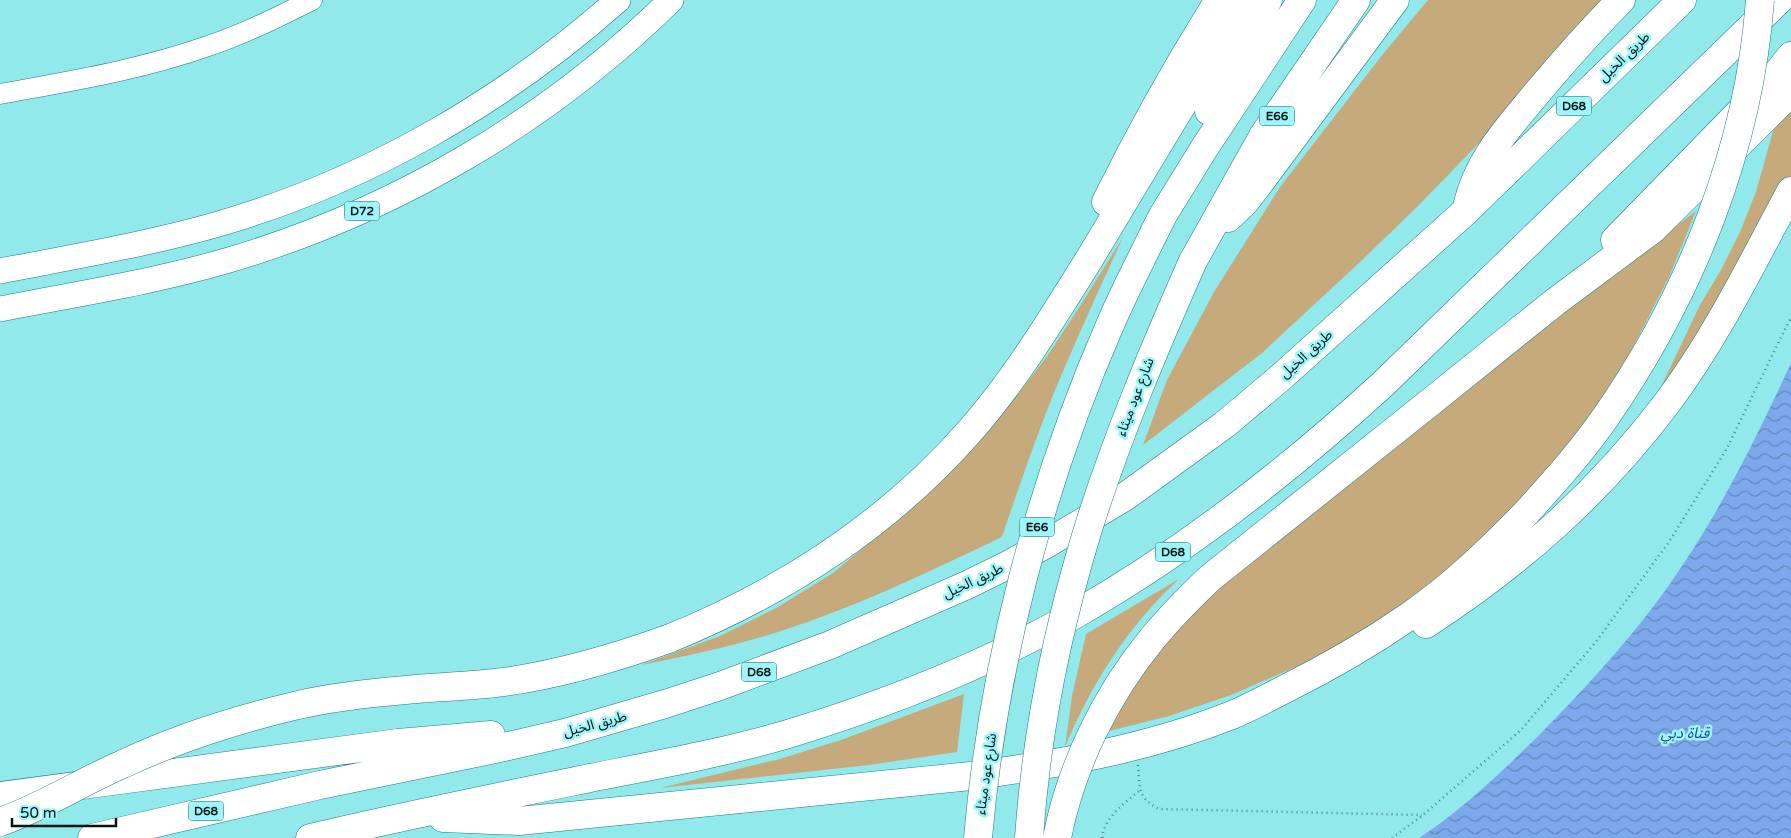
<svg xmlns="http://www.w3.org/2000/svg" width="1791" height="838" viewBox="0 0 1791 838" font-family="'Varela Round','Noto Sans Arabic',sans-serif">
  <defs>
    <pattern id="water-waves" width="16" height="10" patternUnits="userSpaceOnUse" patternTransform="scale(1.25)"><rect width="16" height="10" fill="#7da8eb"/><path d="M0 5q4-4 8 0t8 0" fill="none" stroke="#6488bd"/></pattern>
  </defs>
  <rect width="100%" height="100%" fill="#91e9ec"/>
  <path fill="#c6aa7c" d="M1428,0H1606L1546,63L1481,141L1418,206L1359,263L1262,353L1143,445L1167,380L1214,292L1280,187L1383,54Z
    M1791,98V176L1699,340L1661,387L1700,305L1721,270L1740,232L1756,192L1779,110Z
    M1696,211L1669,277L1631,351L1592,414L1545,476L1491,538L1381,622L1298,666L1231,695L1169,716L1105,732L1152,654L1212,591L1465,386Z
    M1123,237C1104,279 1085,320 1067,362C1042,419 1022,478 1002,537C929,572 856,607 778,632C734,646 687,656 641,665L720,636L778,607L833,573L923,498L968,454L1005,411L1048,355L1082,303Z
    M1179,579C1128,626 1092,683 1065,747L1072,696L1086,634Z
    M964,694L957,752L869,765L660,788L780,759L841,740Z"/>
  <path fill="url(#water-waves)" d="M1791,363V838H1419C1465,808 1506,768 1545,729C1596,677 1646,622 1686,560C1727,498 1760,430 1791,363Z"/>
  <g fill="none" stroke-linecap="round" stroke-linejoin="round">
    <defs>
      <path id="minor" d="M0,94C70,81 140,70 208,46C244,34 278,17 312,0"/>
      <path id="major" d="M0,271C72,257 144,245 215,225C365,182 502,103 618,0
        M0,309C76,294 154,282 229,260C395,211 548,121 671,0"/>
      <path id="highway" d="M1209,111L1268,0
        M1106,202C1140,133 1178,65 1219,0
        M1467,207C1477,161 1507,129 1536,94C1563,62 1591,30 1621,0
        M1228,218L1243,204L1258,185L1395,0
        M1154,233L1163,215L1205,147L1302,0
        M1615,240L1775,76L1791,56
        M1193,261L1263,136L1356,0
        M1428,404L1555,302L1653,229L1791,92
        M1426,624C1521,562 1598,494 1667,403C1716,338 1752,263 1791,191
        M668,639C784,592 886,526 969,432C1015,380 1051,320 1088,261C1141,174 1192,85 1248,0
        M0,796L398,743L491,735
        M443,818L519,821L971,776C1060,764 1149,748 1232,715C1251,707 1269,697 1287,688C1329,667 1369,644 1408,617C1452,587 1490,550 1527,512
        M92,838L320,785L495,749L565,733L665,704L720,686L830,645L967,585L1008,565L1048,543L1126,496L1224,425L1280,378L1466,211L1682,0
        M310,838C403,816 497,797 590,778C656,765 723,753 788,734C886,704 984,666 1074,615C1186,551 1288,471 1383,384L1779,0"/>
    </defs>
    <use href="#minor" stroke="#1a7c80" stroke-width="21"/>
    <use href="#major" stroke="#1a7c80" stroke-width="26"/>
    <use href="#highway" stroke="#1a7c80" stroke-width="29"/>
    <path stroke="#4e8789" stroke-width="2.5" stroke-dasharray="1 4" stroke-linecap="butt" d="M1138,765C1140,787 1137,798 1159,809L1422,815
      M1102,838C1105,816 1124,804 1140,790
      M1392,838L1423,815L1521,730L1595,643L1669,542L1726,450L1791,317"/>
    <use href="#minor" stroke="#fff" stroke-width="20"/>
    <use href="#major" stroke="#fff" stroke-width="25"/>
    <use href="#highway" stroke="#fff" stroke-width="28"/>
    <defs>
      <path id="highway-bridge" d="M1527,512C1555,481 1583,450 1607,415C1691,293 1749,149 1760,0
        M0,822C43,807 81,782 123,764C178,738 235,720 294,706C331,697 369,693 406,690C439,687 472,686 504,682C561,674 615,658 668,639
        M978,838C993,664 1040,485 1110,325C1123,294 1139,264 1154,233
        M1029,838C1036,736 1058,627 1088,529C1117,437 1154,349 1193,261
        M1057,838C1071,766 1106,695 1152,639C1170,617 1190,597 1210,578L1428,404"/>
    </defs>
    <use href="#highway-bridge" stroke="#1a7c80" stroke-width="29" stroke-linecap="butt"/>
    <use href="#highway-bridge" stroke="#fff" stroke-width="28"/>
  </g>
  <g text-anchor="middle" dominant-baseline="central" stroke-width="5" stroke-linejoin="round" paint-order="stroke">
    <g fill="#9ef6fa" stroke="#2f595b" stroke-width="1">
      <rect x="1556.5" y="96.5" width="35" height="19" rx="4"/>
      <rect x="1259.5" y="106.5" width="35" height="19" rx="4"/>
      <rect x="344.5" y="201.5" width="35" height="19" rx="4"/>
      <rect x="1019.5" y="517.5" width="35" height="19" rx="4"/>
      <rect x="1155.5" y="542.5" width="35" height="19" rx="4"/>
      <rect x="741.5" y="662.5" width="35" height="19" rx="4"/>
      <rect x="188.5" y="801.5" width="35" height="19" rx="4"/>
    </g>
    <g font-size="12" font-weight="bold" fill="#001617">
      <text x="1574" y="106">D68</text>
      <text x="1277" y="116">E66</text>
      <text x="362" y="211">D72</text>
      <text x="1037" y="527">E66</text>
      <text x="1173" y="552">D68</text>
      <text x="759" y="672">D68</text>
      <text x="206" y="811">D68</text>
    </g>
    <g font-size="14" fill="#001617" stroke="#9ef6fa">
      <text transform="translate(1624 57) rotate(-44)">طريق الخيل</text>
      <text transform="translate(1306 354) rotate(-42)">طريق الخيل</text>
      <text transform="translate(1135 397) rotate(-69)">شارع عود ميثاء</text>
      <text transform="translate(973 581) rotate(-25)">طريق الخيل</text>
      <text transform="translate(595 724) rotate(-15)">طريق الخيل</text>
      <text transform="translate(986 774) rotate(-82)">شارع عود ميثاء</text>
    </g>
    <g font-size="15" font-style="italic" fill="#1b4e9c" stroke="#9ef6fa">
      <text x="1685" y="733">قناة دبي</text>
    </g>
  </g>
  <path d="M12 818v8h104v-8" fill="none" stroke="#001617" stroke-width="2.5"/>
  <text x="20" y="818" font-size="15" fill="#001617" stroke="#9ef6fa" stroke-width="4" paint-order="stroke">50 m</text>
</svg>
